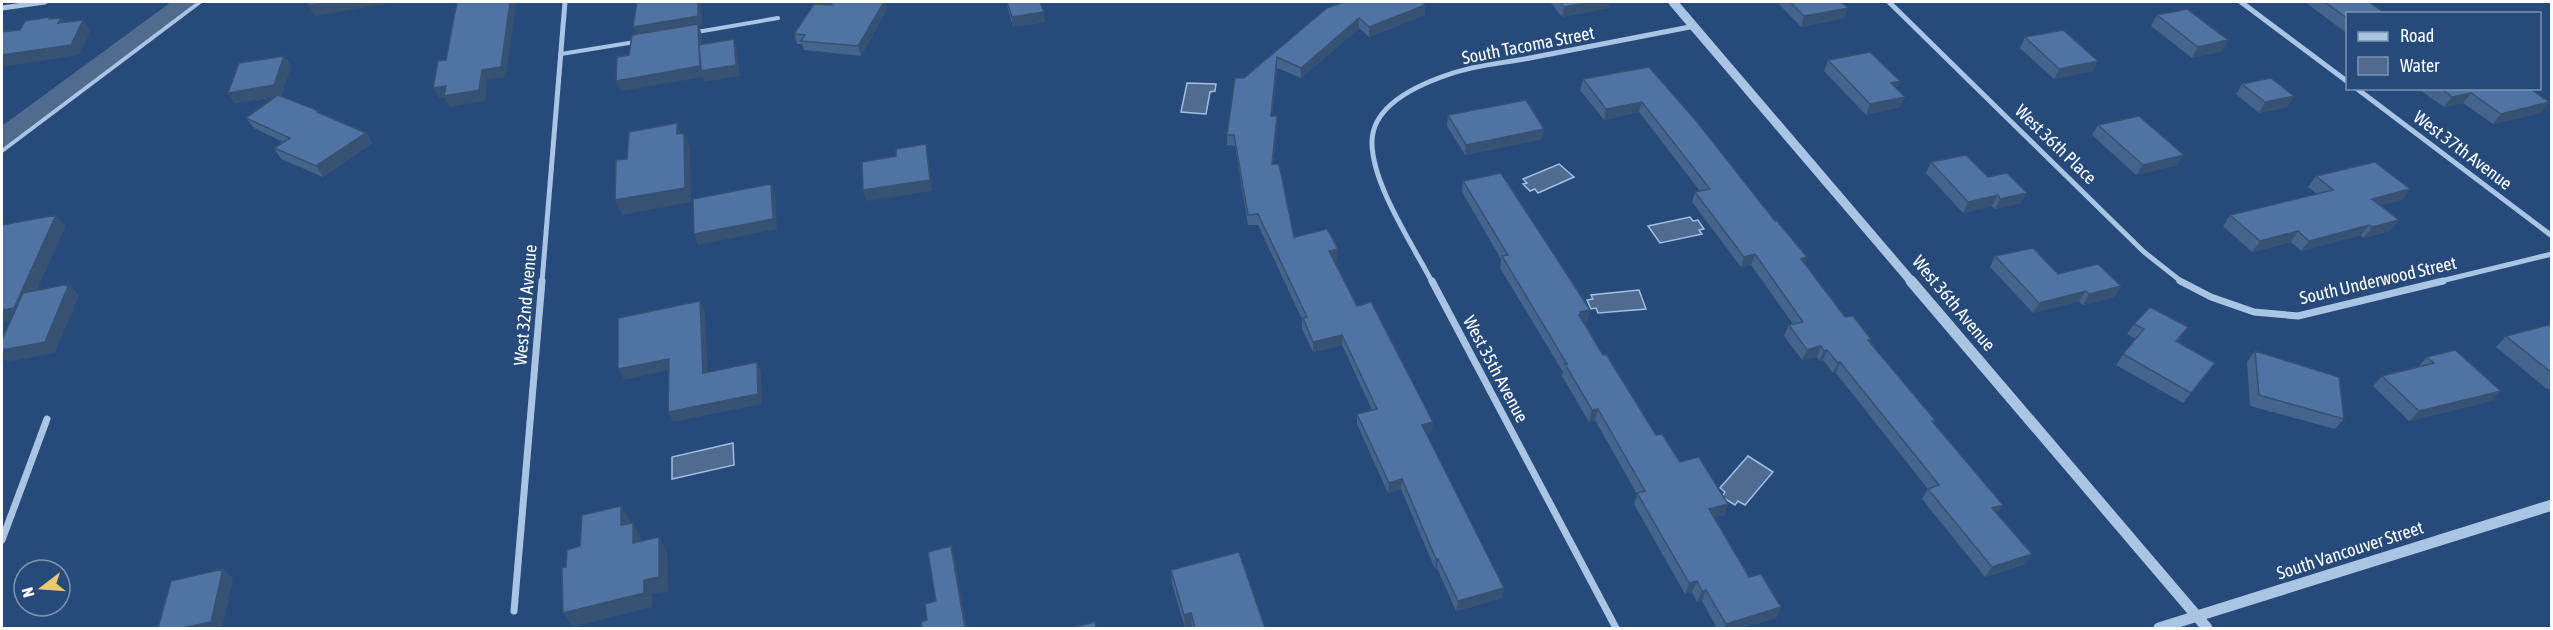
<svg xmlns="http://www.w3.org/2000/svg" width="2553" height="630" viewBox="0 0 2553 630" font-family="'Asap Condensed',sans-serif">
  <rect width="100%" height="100%" fill="#264b7a"/>
  <path fill="#506b8d" stroke="#9ebee4" stroke-width="1.5" d="M1187,83L1216,84L1215,91L1210,92L1206,114L1181,112Z
    M1559,164L1574,177L1538,193L1535,189L1530,191L1523,184L1527,183L1523,179Z
    M1690,217L1693,221L1698,220L1704,229L1699,230L1702,234L1660,243L1648,226Z
    M1639,290L1646,309L1598,313L1596,308L1591,309L1587,300L1593,299L1591,295Z
    M733,443L734,465L672,479V457Z
    M1748,456L1773,472L1745,505L1738,501L1735,505L1722,497L1725,492L1720,488Z"/>
  <g fill="none" stroke-linecap="round" stroke-linejoin="round">
    <path fill="#506b8d" fill-rule="evenodd" d="M171,2H198L195,7L12,145L2,148V126Z"/>
    <path stroke="#aac4e3" stroke-width="4" d="M697,32L778,18
      M561,54L635,42
      M2,151L200,2"/>
    <path stroke="#aac4e3" stroke-width="5" d="M1889,2L2144,252L2182,282
      M2241,2L2348,82
      M2,8L45,2
      M2356,88L2552,236
      M542,282L565,2
      M1432,282C1413,245 1371,183 1372,141C1373,104 1420,84 1450,74C1475,65 1504,63 1530,58C1585,47 1640,37 1695,26
      M2437,282L2552,254"/>
    <path stroke="#aac4e3" stroke-width="7" d="M1432,281L1616,628
      M2180,281L2211,297L2254,312L2298,316L2443,281
      M2,540L47,419
      M514,611L542,281"/>
    <path stroke="#aac4e3" stroke-width="9" d="M1673,2L1912,282"/>
    <path stroke="#aac4e3" stroke-width="11" d="M1911,281L2207,628
      M2159,628L2552,505"/>
  </g>
  <path fill="#44648c" d="M831,2H886L887,9L861,56L804,50L802,44H797L794,34L832,5Z
    M1006,2H1040L1045,22L1013,27Z
    M1550,2H1610L1608,8L1562,17Z
    M1777,2H1841L1848,8L1844,18L1801,27Z
    M2305,2H2369L2348,14V34Z
    M1425,5V15L1369,37L1359,28L1301,78L1277,68L1272,116L1277,127L1273,164L1294,237L1337,260L1334,261L1357,306L1433,422L1431,433L1426,434L1502,598L1456,611L1437,568L1435,569L1401,489L1388,493L1357,424V414L1372,410L1342,345L1313,352L1302,329V319L1258,225H1248L1235,146L1227,145V135L1244,78L1327,8Z
    M2157,15L2222,51L2192,58L2151,26Z
    M2025,37L2098,61L2093,71L2054,79L2020,48Z
    M284,56L291,66L281,96L319,111L320,114L366,133L372,143L323,177L281,159L274,148L283,142L254,128L246,118L275,97L235,103L228,93Z
    M1828,60L1897,89L1900,107L1866,115L1824,71Z
    M1649,67L1775,221L1807,257L1805,264L1845,317L1871,339L1870,342L1935,420L1934,423L1997,513L2032,554L2025,564L1985,577L1922,499L1928,489L1836,373H1833L1823,360L1819,361L1817,357L1802,360L1784,336L1789,325L1793,324L1751,265L1741,267L1692,202L1695,192L1700,191L1639,112L1604,120L1580,90L1583,79Z
    M2242,84L2294,96L2287,107L2259,113L2236,94Z
    M2421,88H2529L2549,102L2540,113L2493,124L2463,103L2444,107L2420,90Z
    M1448,115L1544,129L1542,139L1465,155L1447,126Z
    M2098,125L2184,155L2177,165L2136,175L2092,135Z
    M1931,162L1988,177L2021,203L1995,209L1992,206L1963,213L1926,173Z
    M2316,176L2410,189L2402,200L2380,205L2399,220L2390,231L2363,238L2361,235L2301,251L2291,242L2252,252L2223,226L2230,215L2317,194L2308,187Z
    M1463,181L1590,310L1587,322H1584L1603,355L1656,435L1680,462L1728,504L1724,515L1714,517L1749,577L1781,607L1776,618L1740,628H1717L1702,601L1697,602L1692,592L1685,594L1634,504L1637,494L1595,420L1589,422L1562,376L1563,372L1500,268L1501,259L1462,192Z
    M1995,256L2058,274L2121,286L2114,297L2083,305L2079,301L2033,313L1990,267Z
    M2134,324L2180,338L2177,342L2207,374L2183,403L2116,365L2123,354L2136,339L2127,334Z
    M2552,324V388L2547,389L2496,347L2506,336Z
    M2255,351L2344,419L2335,429L2250,406L2247,362Z
    M2427,357L2491,401L2409,421L2373,386L2382,376L2418,367Z
    M1171,570L1265,628H1192V627L1185,628L1172,584Z"/>
  <path fill="#375172" d="M330,2H396L315,16L308,5Z
    M510,2H516L506,77L487,80L485,101L450,107L444,98H439L433,88L446,86L482,70Z
    M698,2H701L702,26L699,27L702,35L704,71L734,39L737,50L740,76L704,82L703,77L621,91L616,81L638,37L633,27Z
    M884,2H886L887,9L861,56L858,46Z
    M1592,2H1610L1608,8L1562,17L1564,7Z
    M1425,5V15L1369,37V27Z
    M1848,8L1844,18L1801,27L1804,16Z
    M1044,12L1045,22L1013,27L1012,17Z
    M61,18L69,28L58,23Z
    M1359,18V28L1301,78V68Z
    M83,20L91,31L79,55L2,67V55Z
    M2228,40L2222,51L2192,58L2198,47Z
    M284,56L291,66L281,96L235,103L228,93Z
    M1277,57V68L1271,126V116Z
    M2098,61L2093,71L2054,79L2059,69Z
    M1900,81L1895,92L1891,83Z
    M2471,93L2463,103L2444,107L2452,97Z
    M2294,96L2287,107L2259,113L2265,102Z
    M1905,97L1900,107L1866,115L1870,104Z
    M1642,102L1639,112L1604,120L1606,109Z
    M2549,102L2540,113L2493,124L2501,114Z
    M1277,116V127L1272,175V164Z
    M677,123L683,138L677,134Z
    M1544,129L1542,139L1465,155L1466,145Z
    M366,133L372,143L323,177L316,166Z
    M684,133L690,147L691,202L622,215L615,200Z
    M926,144L928,155L932,191L867,201L863,190Z
    M2184,155L2177,165L2136,175L2143,165Z
    M771,184L775,195L777,229L698,245L694,234Z
    M2410,189L2402,200L2364,209L2372,199Z
    M2027,193L2021,203L1995,209L2000,199Z
    M1998,195L1992,206L1963,213L1968,202Z
    M56,215L66,226L24,318L2,323V310Z
    M2399,220L2390,231L2363,238L2372,227Z
    M2369,225L2361,235L2301,251L2309,241Z
    M2298,231L2291,242L2252,252L2260,241Z
    M1338,249L1337,260L1328,262L1329,251Z
    M1755,254L1751,265L1741,267L1744,257Z
    M1807,257L1803,268L1801,259Z
    M69,284L79,295L55,353L7,362L2,356V350Z
    M2121,286L2114,297L2083,305L2089,294Z
    M2086,291L2079,301L2033,313L2039,303Z
    M700,301L705,311L708,383L703,373Z
    M1590,310L1587,322L1579,323L1576,326L1580,312Z
    M1342,335V345L1313,352V342Z
    M1821,346L1817,357L1802,360L1807,350Z
    M1827,350L1823,360L1819,361L1824,351Z
    M669,359L674,369L624,380L618,369Z
    M757,362L761,372L762,404L673,422L668,412Z
    M1840,362L1836,373H1833L1838,363Z
    M2501,391L2491,401L2409,421L2419,411Z
    M1598,409L1595,420L1589,422L1592,410Z
    M1433,422L1431,433L1421,435L1422,425Z
    M1402,479L1401,489L1388,493L1389,483Z
    M1728,504L1724,515L1705,520L1709,509Z
    M2003,505L1996,515L1992,508Z
    M621,506L630,520V539L621,525Z
    M633,523L641,537V557L633,543Z
    M659,537L667,551L668,591L652,594V607L573,627L563,613L644,580Z
    M951,546L954,556L967,628H965Z
    M2032,554L2025,564L1985,577L1992,567Z
    M1436,559H1438L1437,568L1435,569Z
    M223,569L233,579L222,628H182Z
    M1697,581L1692,592L1685,594L1689,583Z
    M1504,588L1502,598L1456,611L1458,601Z
    M1706,590L1702,601L1697,602L1702,591Z
    M1781,607L1776,618L1740,628H1723L1726,624Z
    M1191,613L1192,627L1185,628L1184,615Z"/>
  <path fill="#4f74a3" stroke="#375172" stroke-width="1.5" d="M309,2H330L308,5Z
    M457,2H510L501,67L482,70L479,90L444,96L446,86L433,88L438,61L446,60Z
    M637,2H698V16L633,27Z
    M831,2H884L858,46L801,41L805,35L794,34L814,4L832,5Z
    M1007,2H1040L1044,12L1012,17Z
    M1344,2H1422L1425,5L1369,27L1359,18L1301,68L1277,57L1271,116H1277L1272,164H1279L1294,237L1327,229L1338,249L1329,251L1357,306L1371,302L1433,422L1422,425L1504,588L1458,601L1438,559H1436L1402,479L1389,483L1357,414L1377,409L1342,335L1313,342L1303,318L1307,317L1258,214L1248,215L1234,135H1227L1235,78H1244L1327,8Z
    M1560,2H1592L1564,7Z
    M1790,2H1841L1848,8L1804,16Z
    M2325,2H2369L2386,14H2348V19Z
    M2187,9L2228,40L2198,47L2157,15Z
    M50,17L49,19L61,18L58,23L83,20L71,45L2,55V32L20,30L25,21Z
    M698,24L700,66L616,81L617,57L629,55L632,35Z
    M2063,30L2098,61L2059,69L2025,37Z
    M734,39L736,65L701,71L699,45Z
    M1870,52L1900,81L1891,83L1905,97L1870,104L1828,60Z
    M284,56L274,85L228,93L239,63Z
    M1649,67L1698,123L1775,221H1777L1807,257L1801,259L1845,317L1853,316L1871,339L1868,340L1935,420L1932,421L2003,505L1992,508L2032,554L1992,567L1928,489L1939,485L1840,362L1838,363L1827,350L1824,351L1821,346L1807,350L1789,325L1803,322L1755,254L1744,257L1695,192L1710,189L1642,102L1606,109L1583,79Z
    M2271,78L2294,96L2265,102L2242,84Z
    M2441,88H2529L2549,102L2501,114L2471,93L2452,97Z
    M278,95L319,111L317,112L366,133L316,166L274,148L290,138L246,118Z
    M1526,100L1544,129L1466,145L1448,115Z
    M2139,116L2184,155L2143,165L2098,125Z
    M677,123V134L684,133L685,188L615,200L616,160L627,159L629,132Z
    M926,144L930,180L863,190L862,162L896,156V149Z
    M1966,155L1988,177L2007,173L2027,193L2000,199L1998,195L1968,202L1931,162Z
    M2375,162L2410,189L2372,199L2399,220L2372,227L2369,225L2309,241L2298,231L2260,241L2230,215L2333,190L2316,176Z
    M1501,173L1590,310L1580,312L1581,314L1579,315L1603,355L1606,354L1656,435L1662,434L1680,462L1699,457L1728,504L1709,509L1749,577L1761,574L1781,607L1726,624L1706,590L1702,591L1697,581L1689,583L1637,493L1645,491L1598,409L1592,410L1565,364H1567L1502,256L1508,255L1463,181Z
    M771,184L773,219L694,234L693,199Z
    M56,215L14,308L2,310V225Z
    M2033,248L2058,274L2098,264L2121,286L2089,294L2086,291L2039,303L1995,256Z
    M69,284L45,342L2,350V340L23,293Z
    M700,301L703,373L757,362L758,394L668,412L669,359L618,369V318Z
    M2150,307L2188,327L2176,341L2215,363L2191,393L2123,354L2144,329L2134,324Z
    M2552,324V373L2506,336Z
    M2455,350L2501,391L2419,411L2382,376L2434,363L2427,357Z
    M2255,351L2339,377L2344,419L2259,395Z
    M621,506V525L633,523V543L659,537V577L644,580V593L563,613L562,568L566,567L567,550L580,546L582,515Z
    M951,546L965,628H922L921,622L927,620L925,604L936,601L928,552Z
    M1239,552L1265,628H1195L1191,613L1184,615L1171,570Z
    M223,569L211,622L182,628H158L171,581Z
    M1095,622L1096,628H1070Z"/>
  <g text-anchor="middle" dominant-baseline="central" stroke-width="4.5" stroke-linejoin="round" paint-order="stroke">
    <g font-size="18" fill="#fff" stroke="#264b7a">
      <text transform="translate(1528 45) rotate(-11)">South Tacoma Street</text>
      <text transform="translate(2056 144) rotate(44)">West 36th Place</text>
      <text transform="translate(2463 150) rotate(37)">West 37th Avenue</text>
      <text transform="translate(2378 280) rotate(-13)">South Underwood Street</text>
      <text transform="translate(1954 303) rotate(50)">West 36th Avenue</text>
      <text transform="translate(525 305) rotate(-85)">West 32nd Avenue</text>
      <text transform="translate(1496 369) rotate(62)">West 35th Avenue</text>
      <text transform="translate(2350 550) rotate(-18)">South Vancouver Street</text>
    </g>
  </g>
  <rect width="2553" height="630" fill="none" stroke="#ffffff" stroke-width="6"/>
  <rect x="2346" y="12" width="195" height="78" fill="#264b7a" stroke="#7d93af" stroke-width="1.5"/>
  <rect x="2358" y="32" width="30" height="9" fill="#aac4e3" stroke="#7d93af" stroke-width="1.5"/>
  <text x="2400" y="42" font-size="18" fill="#ffffff">Road</text>
  <rect x="2358" y="57" width="30" height="18" fill="#506b8d" stroke="#7d93af" stroke-width="1.5"/>
  <text x="2400" y="72" font-size="18" fill="#ffffff">Water</text>
  <g transform="translate(42 588) rotate(253)"><circle r="28" fill="#264b7a" stroke="#7d93af" stroke-width="1.5"/>
  <path d="M0-4.5L10 22L0 15L-10 22Z" fill="#ecc870"/>
  <text y="-9" font-size="16" font-weight="bold" text-anchor="middle" fill="#ffffff">N</text>
  </g>
</svg>
